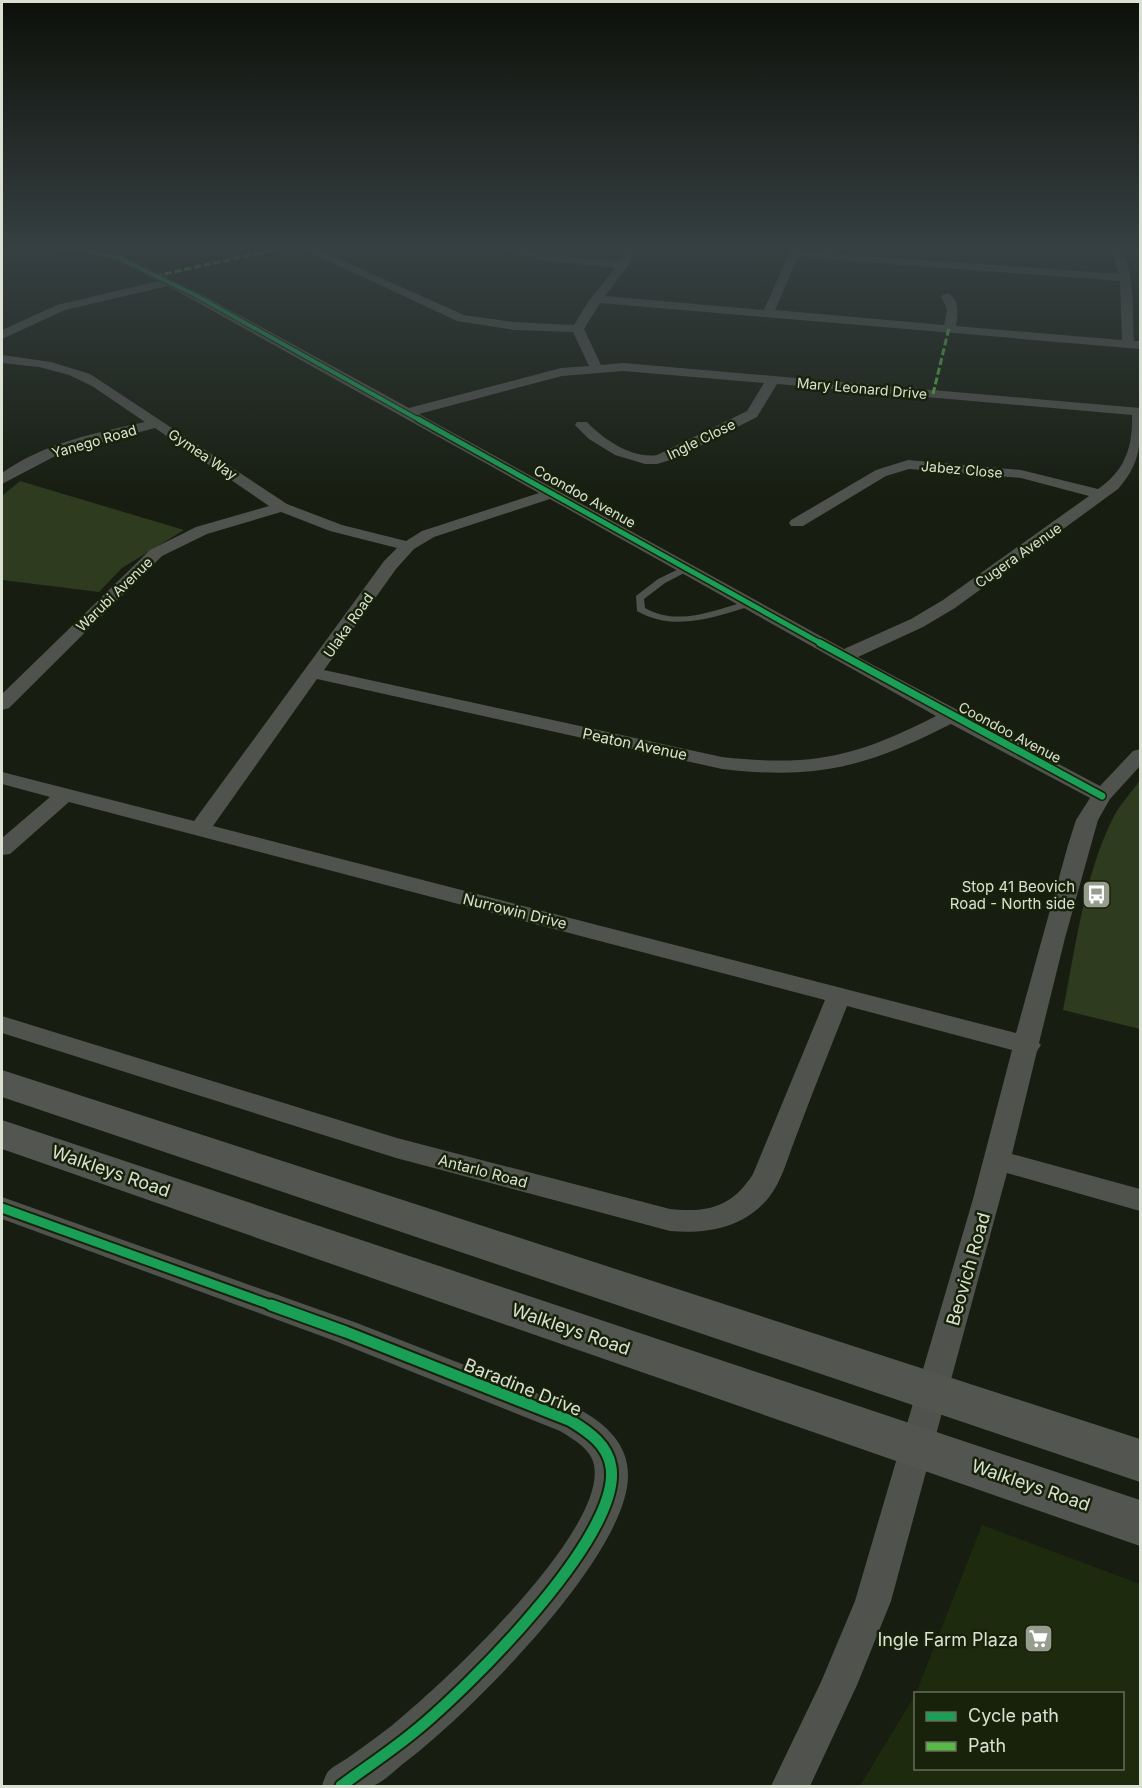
<svg xmlns="http://www.w3.org/2000/svg" width="1142" height="1788" viewBox="0 0 1142 1788" font-family="Inter,sans-serif">
  <rect width="100%" height="100%" fill="#171d10"/>
  <path fill="#1e2a0d" d="M982,1525L1140,1584V1786H860L915,1695L916,1768H1122V1694L916,1693Z"/>
  <path fill="#2e3b1e" d="M20,481L184,530L122,568L99,592L2,580V496Z
    M1140,780V1029L1063,1010C1076,946 1084,876 1113,818C1120,804 1132,792 1140,780Z"/>
  <g fill="none" stroke-linecap="round" stroke-linejoin="round">
    <path fill="#50524d" fill-rule="evenodd" d="M687,565L691,568L690,570L665,583L644,599L645,608C679,627 715,610 750,600L755,603C748,608 737,610 728,613C697,622 666,628 637,611L636,596L658,579Z"/>
    <path fill="#50524d" fill-rule="evenodd" d="M41,247H84L123,256L201,294L409,408L561,368L589,366L573,332L514,330L457,321L299,247H312L464,315L514,322L574,325L588,302L615,268L539,260L497,249L496,247H513L539,254L620,261L632,247H642L605,296L764,310L792,247H802L801,251L1119,274L1110,247H1120C1136,277 1132,308 1134,341H1140V349L600,303L584,329L601,365L623,363L1140,408C1140,445 1142,461 1118,489L955,608L923,627L858,657L1100,786L1133,751L1140,749V766L1110,799L1098,820L1065,938L1039,1043L1041,1045L1037,1051L1012,1154L1140,1189V1211L1007,1173L891,1601L857,1685L810,1786H771L821,1682L855,1601L973,1199L1012,1050L847,1006C830,1049 813,1091 797,1134C788,1156 781,1187 763,1204C738,1229 704,1234 670,1231L396,1158L2,1033V1016L397,1138L670,1209C708,1213 732,1207 753,1174L825,1000L69,802L10,854L2,855V838L50,797L2,784V772L194,821L384,561L397,548L330,531L281,512L207,534L162,556L9,708L2,710V694L150,550L196,527L269,506L155,428L61,453L2,484V473C44,443 95,433 145,422L92,386L69,375L39,367L2,363V355L51,362L90,374L287,504L342,525L406,541L422,531L539,493L168,286L65,310L2,339V330L57,305L158,281L115,260L84,253L46,250ZM798,257L1120,281L1122,340L956,326C958,314 960,298 947,293L941,296L947,310L944,325L775,310ZM623,371L764,383L747,411L657,455C632,459 603,439 587,422H577L575,425L589,439L615,455L645,464H657L674,459L757,417L777,384L1132,415C1133,447 1125,471 1098,489L1021,470L908,460L876,470L791,520L789,523L791,526H803L886,476L909,469L1021,478L1089,496L943,600L911,619L844,649L419,414L562,376ZM550,499L936,716C855,757 814,767 722,757L324,670L396,569L414,549L434,537ZM317,679L722,769C818,780 866,767 951,724L1090,798L1076,820L1068,845L1016,1033L213,826Z
      M2,1197L357,1323L582,1411C606,1424 628,1445 628,1474C630,1554 467,1716 404,1763C395,1770 382,1784 371,1786C360,1788 333,1787 322,1786C323,1782 325,1777 327,1773C331,1767 342,1762 349,1757C367,1744 386,1731 403,1716C451,1676 607,1529 594,1465C591,1449 573,1439 560,1431L335,1341L2,1219Z"/>
    <path fill="#525550" fill-rule="evenodd" d="M2,1070L1140,1439V1482L2,1097Z
      M2,1120L1140,1500V1546L2,1149Z"/>
    <path stroke="#58b947" stroke-width="3" stroke-dasharray="7 3" stroke-linecap="butt" d="M155,276L287,247
      M933,394L949,328"/>
    <defs>
      <path id="cycleway-far4" d="M46,247L84,250L119,258L197,296L421,421"/>
      <path id="cycleway-far3" d="M418,419L822,644"/>
      <path id="cycleway-far2" d="M820,643L1102,796"/>
      <path id="cycleway-far1" d="M2,1208L276,1307"/>
      <path id="cycleway" d="M271,1305L346,1332L571,1421C589,1432 608,1445 611,1467C622,1536 466,1690 414,1732C391,1751 365,1768 341,1786"/>
    </defs>
    <use href="#cycleway-far4" stroke="#18220b" stroke-width="6"/>
    <use href="#cycleway-far3" stroke="#18220b" stroke-width="8"/>
    <use href="#cycleway-far2" stroke="#18220b" stroke-width="10"/>
    <use href="#cycleway-far1" stroke="#18220b" stroke-width="13"/>
    <use href="#cycleway" stroke="#18220b" stroke-width="15"/>
    <use href="#cycleway-far4" stroke="#1a9f57" stroke-width="4"/>
    <use href="#cycleway-far3" stroke="#1a9f57" stroke-width="5"/>
    <use href="#cycleway-far2" stroke="#1a9f57" stroke-width="7"/>
    <use href="#cycleway-far1" stroke="#1a9f57" stroke-width="9"/>
    <use href="#cycleway" stroke="#1a9f57" stroke-width="11"/>
  </g>
  <linearGradient id="sky" x2="0" y2="1"><stop stop-color="#0d1009"/><stop offset="0.5" stop-color="#364042"/><stop offset="1" stop-color="#364042" stop-opacity="0"/></linearGradient>
  <rect width="1142" height="497" fill="url(#sky)"/>
  <defs>
    <symbol id="bus-square" viewBox="-11 -11 22 22"><rect x="-9" y="-9" width="18" height="18" rx="4" fill="#969c8e" stroke="#18220b"/><path d="M-5-6H5V4H4V6H2V4H-2V6H-4V4H-5ZM-3.5-4V0h7V-4ZM-3.5 1.2v1.5H-2V1.2ZM2 1.2v1.5H3.5V1.2Z" fill="#fff"/></symbol>
    <symbol id="supermarket-square" viewBox="-11 -11 22 22"><rect x="-9" y="-9" width="18" height="18" rx="4" fill="#969c8e" stroke="#18220b"/><path d="M-6-5.5h2.5l.6 2H6L4.5 2H-2.5L-4.4-4H-6ZM-1.5 3.2a1.3 1.3 0 1 0 .1 0ZM3 3.2a1.3 1.3 0 1 0 .1 0Z" fill="#fff"/></symbol>
  </defs>
  <g fill-rule="evenodd">
    <use href="#bus-square" x="1080" y="878" width="33" height="33"/>
    <use href="#supermarket-square" x="1022" y="1622" width="33" height="33"/>
  </g>
  <g text-anchor="middle" dominant-baseline="central" stroke-width="5" stroke-linejoin="round" paint-order="stroke">
    <g font-size="14" fill="#dae1d2" stroke="#18220b">
      <text transform="translate(862 388) rotate(5)">Mary Leonard Drive</text>
      <text transform="translate(701 439) rotate(-26)">Ingle Close</text>
      <text transform="translate(94 441) rotate(-16)">Yanego Road</text>
      <text transform="translate(203 454) rotate(34)">Gymea Way</text>
      <text transform="translate(962 469) rotate(5)">Jabez Close</text>
      <text transform="translate(585 496) rotate(29)">Coondoo Avenue</text>
      <text transform="translate(1018 555) rotate(-35)">Cugera Avenue</text>
      <text transform="translate(114 594) rotate(-44)">Warubi Avenue</text>
      <text transform="translate(348 625) rotate(-55)">Ulaka Road</text>
      <text transform="translate(1010 732) rotate(28)">Coondoo Avenue</text>
    </g>
    <g font-size="15" fill="#dae1d2" stroke="#18220b">
      <text transform="translate(635 744) rotate(12)">Peaton Avenue</text>
      <text transform="translate(515 911) rotate(14)">Nurrowin Drive</text>
      <text transform="translate(483 1171) rotate(15)">Antarlo Road</text>
    </g>
    <g font-size="15" fill="#dae1d2" stroke="#18220b" text-anchor="end">
      <text x="1075" y="886">Stop 41 Beovich<tspan x="1075" dy="17">Road - North side</tspan></text>
    </g>
    <g font-size="18" fill="#dae1d2" stroke="#18220b">
      <text transform="translate(111 1171) rotate(19)">Walkleys Road</text>
      <text transform="translate(968 1269) rotate(-74)">Beovich Road</text>
      <text transform="translate(571 1329) rotate(19)">Walkleys Road</text>
      <text transform="translate(523 1387) rotate(22)">Baradine Drive</text>
      <text transform="translate(1031 1485) rotate(19)">Walkleys Road</text>
    </g>
    <g font-size="18" fill="#dae1d2" stroke="#18220b" text-anchor="end">
      <text x="1018" y="1639">Ingle Farm Plaza</text>
    </g>
  </g>
  <rect width="1142" height="1788" fill="none" stroke="#dae1d2" stroke-width="6"/>
  <rect x="914" y="1692" width="210" height="78" fill="#18220b" stroke="#666e5b" stroke-width="1.5"/>
  <rect x="926" y="1712" width="30" height="9" fill="#1a9f57" stroke="#666e5b" stroke-width="1.5"/>
  <text x="968" y="1722" font-size="18" fill="#dae1d2">Cycle path</text>
  <rect x="926" y="1742" width="30" height="9" fill="#58b947" stroke="#666e5b" stroke-width="1.5"/>
  <text x="968" y="1752" font-size="18" fill="#dae1d2">Path</text>
</svg>
